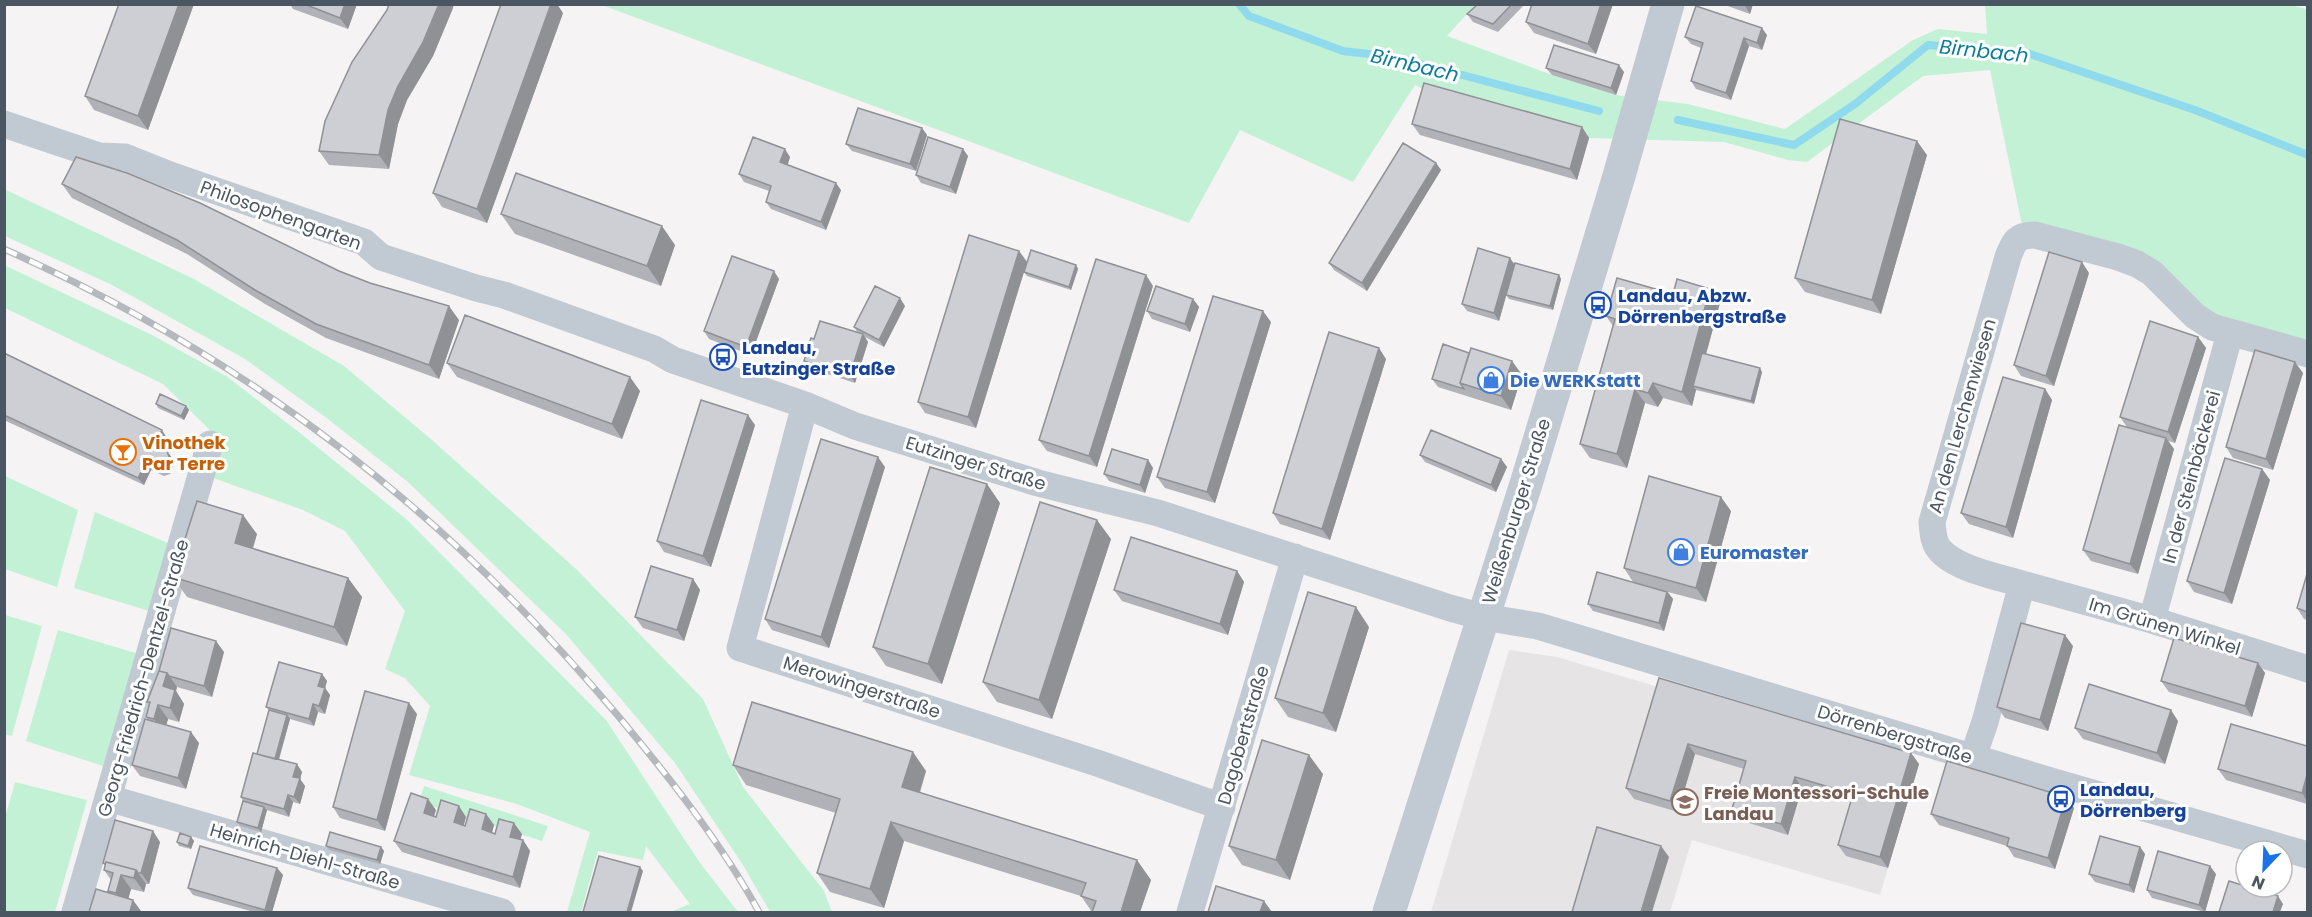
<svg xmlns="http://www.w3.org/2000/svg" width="2312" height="917" viewBox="0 0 2312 917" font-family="Poppins,sans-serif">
  <rect width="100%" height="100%" fill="#f5f3f3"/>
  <path fill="#e6e4e5" d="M1509,650L1557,657L1919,764L1880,895L1692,840L1670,912H1431Z"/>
  <path fill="#c3f1d5" d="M602,5H1475L1447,36L1552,75L1616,95L1688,104L1785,129L1913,40L1938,29L1987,34L1985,5H2290L2307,9V354L2230,333L2152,273L2024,235L1990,70L1923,76L1807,162L1788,160L1724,142L1589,138L1432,94L1415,85L1353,182L1240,130L1189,223Z
    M4,189L194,279L344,366L432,440L576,569L703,699L743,787L824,891L832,912H770L743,865L675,763L566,634L408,482L328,419L245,359L110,284L5,236Z
    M4,265L152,335L226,376L300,433L406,519L606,720L700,863L738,912H670L690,904L646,846L643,860L598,851L581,912H567L590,832L517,804L409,775L430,706L405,678L385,669L405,611L345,531L303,510L202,474L214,434L163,384L5,308Z
    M5,476L78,510L57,587L5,569Z
    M95,512L170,544L149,611L74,588Z
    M5,615L42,626L12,736L5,734Z
    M58,630L139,654L106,767L26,741Z
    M15,782L87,800L55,912H5V818Z
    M424,786L548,826L542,841L419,802Z"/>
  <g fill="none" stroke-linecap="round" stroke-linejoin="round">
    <path stroke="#90daee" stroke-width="8" d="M1239,4L1249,16L1343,51L1394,57L1599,111
      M1678,120L1794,145L1855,104L1928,45L2030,54L2195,110L2308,155"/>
    <path stroke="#c1cad2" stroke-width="27" d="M4,124L99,156L125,157L170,175L364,242L381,257L476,288L504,295L654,349L673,360L805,405L855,426L1038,483L1158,513L1450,608L1483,617L1538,626L2054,782L2308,855
      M805,405L740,648L1097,763L1222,807
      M2022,584L2152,620L2308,669
      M2152,620L2230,333
      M1973,757L1985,722L2022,584C1999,577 1955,569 1939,549C1933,542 1933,531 1932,522L2008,257C2014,241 2017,235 2035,235L2118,257L2137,264L2152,273L2195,316L2212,327L2308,354
      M108,798L502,912
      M75,912L210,444
      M1190,912L1295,557"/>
    <path stroke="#c1cad2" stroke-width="33" d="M1389,912L1526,484L1619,176L1668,4"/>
    <defs>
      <path id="rail" d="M4,249C249,358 447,512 619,717C669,777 722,844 759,912"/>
    </defs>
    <use href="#rail" stroke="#b5b8bd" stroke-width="7"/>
    <use href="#rail" stroke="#fff" stroke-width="4.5" stroke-dasharray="14" stroke-linecap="butt"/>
  </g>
  <path fill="#b0b2b7" d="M119,4H194L148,130L94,110L85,96Z
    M290,4H357L348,29L293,9Z
    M1478,4H1525L1498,32L1473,22L1467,14Z
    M1532,4H1613L1596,54L1534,33L1526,22Z
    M1722,4H1753L1750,14Z
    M453,8L433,56L407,100L398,124L389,169L329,165L319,151Z
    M563,13L487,223L442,207L433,193Z
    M1767,35L1762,50L1749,46L1731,100L1696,89L1691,81L1701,48L1691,44L1685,37Z
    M1546,68L1624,72L1616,95L1552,75Z
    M1412,124L1582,127L1589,138L1577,180L1420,135Z
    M922,128L927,135L916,171L852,151L846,144Z
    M1927,155L1881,314L1805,292L1795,278Z
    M968,156L956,194L921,183L916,175Z
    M790,157L787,165L841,190L826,230L771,209L766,202L769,191L744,182L739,174Z
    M1436,163L1441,170L1367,291L1334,270L1329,263Z
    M62,184L339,271L459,320L439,379L326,338L265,304L187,254L72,198Z
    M501,214L675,245L661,286L515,234Z
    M1019,251L1027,262L976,428L925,413L918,402Z
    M1514,264L1559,275L1561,279L1553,310L1509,299L1506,295L1499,321L1467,311L1462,304Z
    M1076,265L1078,269L1071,290L1027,276L1024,272Z
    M2089,273L2054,386L2021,376L2014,365Z
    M779,279L751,355L709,339L704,331Z
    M1153,286L1097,467L1047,451L1039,440Z
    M1710,289L1720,303L1706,354L1762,372L1754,404L1696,390L1692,406L1663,398L1658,407L1645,403L1627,468L1590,458L1580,444L1613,326L1606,316L1673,294Z
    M1193,299L1199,307L1190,332L1152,319L1147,311Z
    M905,306L884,347L865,337L868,342L855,383L809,368L804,361L814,339L858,333L854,327Z
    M1271,322L1215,503L1165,488L1157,477Z
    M2198,337L2206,348L2175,443L2168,441L2174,449L2138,574L2091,561L2083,550L2127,427L2120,417Z
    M4,353L167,438L161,448L167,451L172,458L174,464L170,474L164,476L151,470L144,485L4,420Z
    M1469,353L1512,361L1522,375L1511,410L1438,387L1432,379Z
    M1386,359L1330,540L1280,524L1273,513Z
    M447,363L640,391L622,439L457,377Z
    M2303,373L2273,470L2233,458L2226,447Z
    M2045,389L2052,400L2013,538L1969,524L1961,513Z
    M156,404L186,406L189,410L184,420L158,408Z
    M755,425L711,567L664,552L657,541Z
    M1420,455L1501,459L1507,467L1496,492L1425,462Z
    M1148,460L1153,468L1145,493L1109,481L1104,474Z
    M885,467L829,648L772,630L765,619Z
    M2262,469L2270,480L2232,604L2194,592L2187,581Z
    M1000,503L942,684L886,666L873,647Z
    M1731,511L1706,602L1668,592L1673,599L1664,631L1593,611L1588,604L1633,582L1624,568Z
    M257,534L253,549L348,578L362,597L347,646L187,597L173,577Z
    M1111,539L1052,719L997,702L983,682Z
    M1237,571L1244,582L1228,635L1122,601L1114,590Z
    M2307,574V620L2304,619L2297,608Z
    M693,579L700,590L684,641L643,628L635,617Z
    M1369,627L1336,732L1288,717L1275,698Z
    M2073,646L2048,731L2005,718L1997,707Z
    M224,652L212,697L177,687L176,691L184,704L179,722L168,719L166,725L199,743L186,789L140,776L132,765L148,720L146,717L149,704L147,702L159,671Z
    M2258,663L2265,673L2252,717L2169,692L2161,681Z
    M322,674L327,681L325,688L330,695L325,714L318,712L314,726L290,719L279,760L302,772L300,779L305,786L300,804L293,802L289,817L267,810L261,832L240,826L237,822L243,801L241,797L257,754L269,710L266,707Z
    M1659,678L1911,753L1919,764L1888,868L1846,856L1838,845L1851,802L1802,788L1788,835L1739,820L1732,809L1744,769L1695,754L1678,812L1634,799L1626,788Z
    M417,714L385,831L340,818L333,807Z
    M2178,721L2165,764L2083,739L2075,728Z
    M2307,746V804L2226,780L2218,769Z
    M733,765L926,771L920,793L1151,880L1140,912H1092L1081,896L904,841L884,908L830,892L817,873L836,813L746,785Z
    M1323,774L1290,880L1242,865L1229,846Z
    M2074,808L2055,869L2014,857L2007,846L1939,825L1931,814Z
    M436,810L434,817H466L464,825L465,826L486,814L494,825L492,832L495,834H522L520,839L523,840L530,851L520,888L402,852L394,841Z
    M191,837L194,841L191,849L179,846L177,842Z
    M160,842L149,884H146L144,892L131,889L128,899L141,911L110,894L108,891L111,880L104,870L105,866L103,863Z
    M326,846L381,847L384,851L380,864L329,850Z
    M2140,847L2145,854L2134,893L2095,882L2089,874Z
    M277,868L283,875L272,912H254L193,895L188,888Z
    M2216,874L2205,912L2152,898L2147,890Z"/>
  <path fill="#909195" d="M179,4H194L148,130L138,116Z
    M345,4H357L348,29L340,18Z
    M439,4H454L453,8L433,56L407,100L398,124L389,169L379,155L388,110L398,86Z
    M551,4H557L563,13L487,223L477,209Z
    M1601,4H1613L1596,54L1588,44Z
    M1746,4H1753L1750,14L1745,6Z
    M1762,28L1767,35L1762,50L1757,43Z
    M1744,38L1749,46L1731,100L1726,93Z
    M1619,65L1624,72L1616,95L1611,88Z
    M1582,127L1589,138L1577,180L1570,169Z
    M922,128L927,135L916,171L910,164Z
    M1917,141L1927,155L1881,314L1872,300Z
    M785,149L790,157L786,170L780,162Z
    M963,149L968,156L956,194L950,187Z
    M1436,163L1441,170L1367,291L1362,283Z
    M836,183L841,190L826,230L821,222Z
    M662,226L675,245L661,286L647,266Z
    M1019,251L1027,262L976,428L968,417Z
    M1510,258L1515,265L1499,321L1494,313Z
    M2082,262L2089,273L2054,386L2046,376Z
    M1076,265L1078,269L1071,290L1069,287Z
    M774,271L779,279L751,355L746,347Z
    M1146,275L1153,286L1097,467L1089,456Z
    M1559,275L1561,279L1553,310L1550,306Z
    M1710,289L1720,303L1697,387L1693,386L1696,390L1692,406L1682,392Z
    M900,298L905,306L884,347L879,340Z
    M1193,299L1199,307L1190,332L1185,324Z
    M449,306L459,320L439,379L429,365Z
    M1263,311L1271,322L1215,503L1207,492Z
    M863,334L868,342L855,383L850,375Z
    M2198,337L2206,348L2175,443L2168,432Z
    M1379,348L1386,359L1330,540L1322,529Z
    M1512,361L1522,375L1511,410L1501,396Z
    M2295,362L2303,373L2273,470L2266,459Z
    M1760,368L1762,372L1754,404L1751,401Z
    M630,377L640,391L622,439L612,424Z
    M1653,383L1663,398L1658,407L1648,393Z
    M1635,389L1645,403L1627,468L1617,454Z
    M2045,389L2052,400L2013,538L2006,527Z
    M186,406L189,410L184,420L181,416Z
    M748,415L755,425L711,567L703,556Z
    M162,430L167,438L159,452L154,445Z
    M2166,438L2174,449L2138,574L2130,564Z
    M167,451L172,458L174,464L170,474L165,466Z
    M878,457L885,467L829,648L821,637Z
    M1501,459L1507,467L1496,492L1491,485Z
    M1148,460L1153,468L1145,493L1140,485Z
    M146,462L151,470L144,485L138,478Z
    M2262,469L2270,480L2232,604L2224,593Z
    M987,484L1000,503L942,684L928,664Z
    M1721,497L1731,511L1706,602L1696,588Z
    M243,515L257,534L248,562L235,543Z
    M1097,520L1111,539L1052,719L1039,700Z
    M1237,571L1244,582L1228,635L1220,624Z
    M348,578L362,597L347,646L334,627Z
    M693,579L700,590L684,641L677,630Z
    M1667,592L1673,599L1664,631L1659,623Z
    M1356,607L1369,627L1336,732L1323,713Z
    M2065,635L2073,646L2048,731L2040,720Z
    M216,641L224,652L212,697L204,686Z
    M2258,663L2265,673L2252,717L2245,706Z
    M167,673L177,687L176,691L184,704L179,722L170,708L163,686Z
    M322,674L327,681L325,688L330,695L325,714L319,706L318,686Z
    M409,703L417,714L385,831L377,820Z
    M313,704L318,712L314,726L309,719Z
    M158,705L168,719L164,734L154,719Z
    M2171,710L2178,721L2165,764L2157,753Z
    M287,715L290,719L277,765L275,761Z
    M191,732L199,743L186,789L178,778Z
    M1688,744L1695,754L1678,812L1670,801Z
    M913,752L926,771L915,806L902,787Z
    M1911,753L1919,764L1888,868L1880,857Z
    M1309,755L1323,774L1290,880L1276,860Z
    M297,764L302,772L300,779L305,786L300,804L294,797L293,777Z
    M2307,775V801L2302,793Z
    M1795,777L1802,788L1788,835L1781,824Z
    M288,795L293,802L289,817L284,809Z
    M2066,797L2074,808L2055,869L2048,858Z
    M428,799L436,810L431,824L424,813Z
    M459,806L466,817L461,833L454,822Z
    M264,807L267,810L261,832L258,828Z
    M486,814L494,825L490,840L482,829Z
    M891,822L904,841L884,908L870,889Z
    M514,823L522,834L518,848L510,837Z
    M153,831L160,842L149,884L141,873Z
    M191,837L194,841L191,849L188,846Z
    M523,840L530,851L520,888L513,877Z
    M1661,846L1669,857L1652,912H1641Z
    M381,847L384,851L380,864L377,860Z
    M2140,847L2145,854L2134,893L2129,885Z
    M1137,860L1151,880L1140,912H1121Z
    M2210,866L2216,874L2205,912L2199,905Z
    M640,867L643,871L631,912H627Z
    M277,868L283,875L272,912H267L265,910Z
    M136,870L146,884L144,892L134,878Z
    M121,875L131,889L126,907L116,893Z
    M2278,896L2283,904L2280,912H2273Z
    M133,900L141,911V912H130Z
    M1264,901L1272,912H1260Z"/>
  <path fill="#cdcfd5" stroke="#909195" stroke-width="1.5" d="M119,4H179L138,116L85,96Z
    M304,4H345L340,18Z
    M389,4H439L423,42L398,86L388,110L379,155L319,151L325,121L352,62L387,10Z
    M501,4H551L477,209L433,193Z
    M1478,4H1512L1493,24L1467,14Z
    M1532,4H1601L1588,44L1526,22Z
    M1696,6L1762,28L1757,43L1744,38L1726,93L1691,81L1703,43L1685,37Z
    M1554,45L1619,65L1611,88L1546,68Z
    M1424,83L1582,127L1570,169L1412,124Z
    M858,108L922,128L910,164L846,144Z
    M1840,119L1917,141L1872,300L1795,278Z
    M753,137L785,149L780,162L836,183L821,222L766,202L771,186L739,174Z
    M928,137L963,149L950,187L916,175Z
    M1403,143L1436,163L1362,283L1329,263Z
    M76,157L127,173L200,203L339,271L370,283L449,306L429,365L316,324L255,290L177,240L62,184Z
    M516,173L662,226L647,266L501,214Z
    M969,235L1019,251L968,417L918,402Z
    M1478,248L1510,258L1494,313L1462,304Z
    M1031,250L1076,265L1069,287L1024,272Z
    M2049,252L2082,262L2046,376L2014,365Z
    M732,256L774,271L746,347L704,331Z
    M1096,259L1146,275L1089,456L1039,440Z
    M1515,263L1559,275L1550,306L1506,295Z
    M1617,278L1673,294L1677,279L1710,289L1682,392L1653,383L1648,393L1635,389L1617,454L1580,444L1615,319L1606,316Z
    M875,286L900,298L879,340L854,327Z
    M1156,286L1193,299L1185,324L1147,311Z
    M1213,296L1263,311L1207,492L1157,477Z
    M465,315L630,377L612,424L447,363Z
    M820,321L863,334L850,375L804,361L811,338L814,339Z
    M2150,321L2198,337L2168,432L2120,417Z
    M1329,332L1379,348L1322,529L1273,513Z
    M1443,344L1469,353L1460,383L1464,389L1432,379Z
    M1471,348L1512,361L1501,396L1460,383Z
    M2255,350L2295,362L2266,459L2226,447Z
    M4,353L162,430L154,445L167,451L169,457L165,466L159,468L146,462L138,478L4,415Z
    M1702,353L1760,368L1751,401L1693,386Z
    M2003,377L2045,389L2006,527L1961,513Z
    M160,394L186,406L181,416L156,404Z
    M701,400L748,415L703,556L657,541Z
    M2119,425L2166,438L2130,564L2083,550Z
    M1431,430L1501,459L1491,485L1420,455Z
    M821,439L878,457L821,637L765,619Z
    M1112,449L1148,460L1140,485L1104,474Z
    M2225,458L2262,469L2224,593L2187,581Z
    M930,467L987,484L928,664L873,647Z
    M1649,476L1721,497L1696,588L1624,568Z
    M197,501L243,515L235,543L348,578L334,627L173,577Z
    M1040,502L1097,520L1039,700L983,682Z
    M1131,537L1237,571L1220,624L1114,590Z
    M651,566L693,579L677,630L635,617Z
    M1597,572L1667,592L1659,623L1588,604Z
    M2307,574V612L2297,608Z
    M1308,592L1356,607L1323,713L1275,698Z
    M2021,623L2065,635L2040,720L1997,707Z
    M171,628L216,641L204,686L169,676L167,673L159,671Z
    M2174,638L2258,663L2245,706L2161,681Z
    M279,662L322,674L318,686L325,688L319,706L313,704L309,719L266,707Z
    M159,671L167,673L163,686L175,690L170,708L158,705L154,719L146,717L150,702H147Z
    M1659,678L1911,753L1880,857L1838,845L1853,794L1795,777L1781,824L1732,809L1746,761L1688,744L1670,801L1626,788Z
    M2089,684L2171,710L2157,753L2075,728Z
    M365,691L409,703L377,820L333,807Z
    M752,702L913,752L902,787L1137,860L1121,912H1092L1096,901L1081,896L1086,883L891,822L870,889L817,873L840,799L733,765Z
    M269,710L287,715L275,759L257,754Z
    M145,719L191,732L178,778L132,765Z
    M2231,724L2307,746V775L2302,793L2218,769Z
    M1262,740L1309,755L1276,860L1229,846Z
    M253,753L297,764L293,777L300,778L294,797L288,795L284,809L241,797Z
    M1947,761L2066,797L2048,858L2007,846L2009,838L1931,814Z
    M411,793L428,799L424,813L436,817L441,800L459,806L454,822L465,826L470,809L486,814L482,829L495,834L499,819L514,823L510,837L523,840L513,877L394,841Z
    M243,801L264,807L258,828L237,822Z
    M115,820L153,831L141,873H138L136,870L106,862L105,864L103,863Z
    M1597,827L1661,846L1641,912H1572Z
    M330,832L381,847L377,860L326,846Z
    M180,833L191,837L188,846L177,842Z
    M2100,836L2140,847L2129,885L2089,874Z
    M200,846L277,868L265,910L188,888Z
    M2158,851L2210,866L2199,905L2147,890Z
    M599,856L640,867L627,912H583Z
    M106,862L136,870L134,878L121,875L116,893L108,891L113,873L104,870Z
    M2229,881L2278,896L2273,912H2219Z
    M1216,886L1264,901L1260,912H1208Z
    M96,889L133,900L130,912H89Z"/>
  <defs>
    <symbol id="bus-ring" viewBox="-11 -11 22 22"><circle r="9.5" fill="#fff" stroke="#1a4fb4" stroke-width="1.5"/><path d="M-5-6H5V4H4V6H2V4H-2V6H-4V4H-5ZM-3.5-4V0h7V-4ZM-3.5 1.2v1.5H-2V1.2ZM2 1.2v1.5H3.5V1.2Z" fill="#1a4fb4"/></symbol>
    <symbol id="shop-ring" viewBox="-11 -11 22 22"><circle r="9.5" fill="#fff" stroke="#3f7fe0" stroke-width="1.5"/><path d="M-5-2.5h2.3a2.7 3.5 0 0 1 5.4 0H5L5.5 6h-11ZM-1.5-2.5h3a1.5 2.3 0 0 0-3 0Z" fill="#3f7fe0"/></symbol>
    <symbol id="bar-ring" viewBox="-11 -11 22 22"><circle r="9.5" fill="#fff" stroke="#e8710a" stroke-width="1.5"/><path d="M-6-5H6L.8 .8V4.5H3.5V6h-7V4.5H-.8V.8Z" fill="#e8710a"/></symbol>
    <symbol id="school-ring" viewBox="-11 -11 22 22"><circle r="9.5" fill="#fff" stroke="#8d6e63" stroke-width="1.5"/><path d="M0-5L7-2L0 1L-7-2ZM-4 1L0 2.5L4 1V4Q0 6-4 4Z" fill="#8d6e63"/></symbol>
  </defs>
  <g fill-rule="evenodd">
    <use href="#bus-ring" x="1583" y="290" width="30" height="30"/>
    <use href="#bus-ring" x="708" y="342" width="30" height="30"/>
    <use href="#shop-ring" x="1476" y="365" width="30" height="30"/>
    <use href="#bar-ring" x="108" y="437" width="30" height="30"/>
    <use href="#shop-ring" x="1666" y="537" width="30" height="30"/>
    <use href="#bus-ring" x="2046" y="784" width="30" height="30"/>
    <use href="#school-ring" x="1670" y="787" width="30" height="30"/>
  </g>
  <g text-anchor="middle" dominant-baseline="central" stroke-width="6" stroke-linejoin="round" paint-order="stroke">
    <g font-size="18" fill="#4a5661" stroke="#fff">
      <text transform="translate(281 215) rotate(20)">Philosophengarten</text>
      <text transform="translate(1962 416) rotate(-74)">An den Lerchenwiesen</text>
      <text transform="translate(976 463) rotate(17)">Eutzinger Straße</text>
      <text transform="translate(2191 477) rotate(-75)">In der Steinbäckerei</text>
      <text transform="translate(1516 511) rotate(-73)">Weißenburger Straße</text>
      <text transform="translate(2165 626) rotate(17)">Im Grünen Winkel</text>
      <text transform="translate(143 678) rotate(-74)">Georg-Friedrich-Dentzel-Straße</text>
      <text transform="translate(862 687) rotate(18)">Merowingerstraße</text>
      <text transform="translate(1895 734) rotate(17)">Dörrenbergstraße</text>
      <text transform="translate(1243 735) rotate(-74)">Dagobertstraße</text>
      <text transform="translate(305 856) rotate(16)">Heinrich-Diehl-Straße</text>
    </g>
    <g font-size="18" font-weight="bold" fill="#164399" stroke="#fff" text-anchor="start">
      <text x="1618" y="295">Landau, Abzw.<tspan x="1618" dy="21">Dörrenbergstraße</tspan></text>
      <text x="742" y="347">Landau,<tspan x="742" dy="21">Eutzinger Straße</tspan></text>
      <text x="2080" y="789">Landau,<tspan x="2080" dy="21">Dörrenberg</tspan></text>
    </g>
    <g font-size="18" font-weight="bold" fill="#366cbe" stroke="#fff" text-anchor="start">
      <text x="1510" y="380">Die WERKstatt</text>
      <text x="1700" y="552">Euromaster</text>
    </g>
    <g font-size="18" font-weight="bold" fill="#c56008" stroke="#fff" text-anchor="start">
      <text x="142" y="442">Vinothek<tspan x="142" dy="21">Par Terre</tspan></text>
    </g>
    <g font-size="18" font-weight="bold" fill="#785e54" stroke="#fff" text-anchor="start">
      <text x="1704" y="792">Freie Montessori-Schule<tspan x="1704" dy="21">Landau</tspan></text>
    </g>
    <g font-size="20" font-style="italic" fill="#0c7c9b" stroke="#fff">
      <text transform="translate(1984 51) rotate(6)">Birnbach</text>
      <text transform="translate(1415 65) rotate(13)">Birnbach</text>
    </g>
  </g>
  <rect width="2312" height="917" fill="none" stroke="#4a5661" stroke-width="12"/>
  <g transform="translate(2264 869) rotate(203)"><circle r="28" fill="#ffffff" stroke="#b7bbc0" stroke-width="1.5"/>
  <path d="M0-4.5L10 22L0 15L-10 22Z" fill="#1a73e8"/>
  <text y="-9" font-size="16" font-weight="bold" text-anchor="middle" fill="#4a5661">N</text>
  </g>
</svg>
